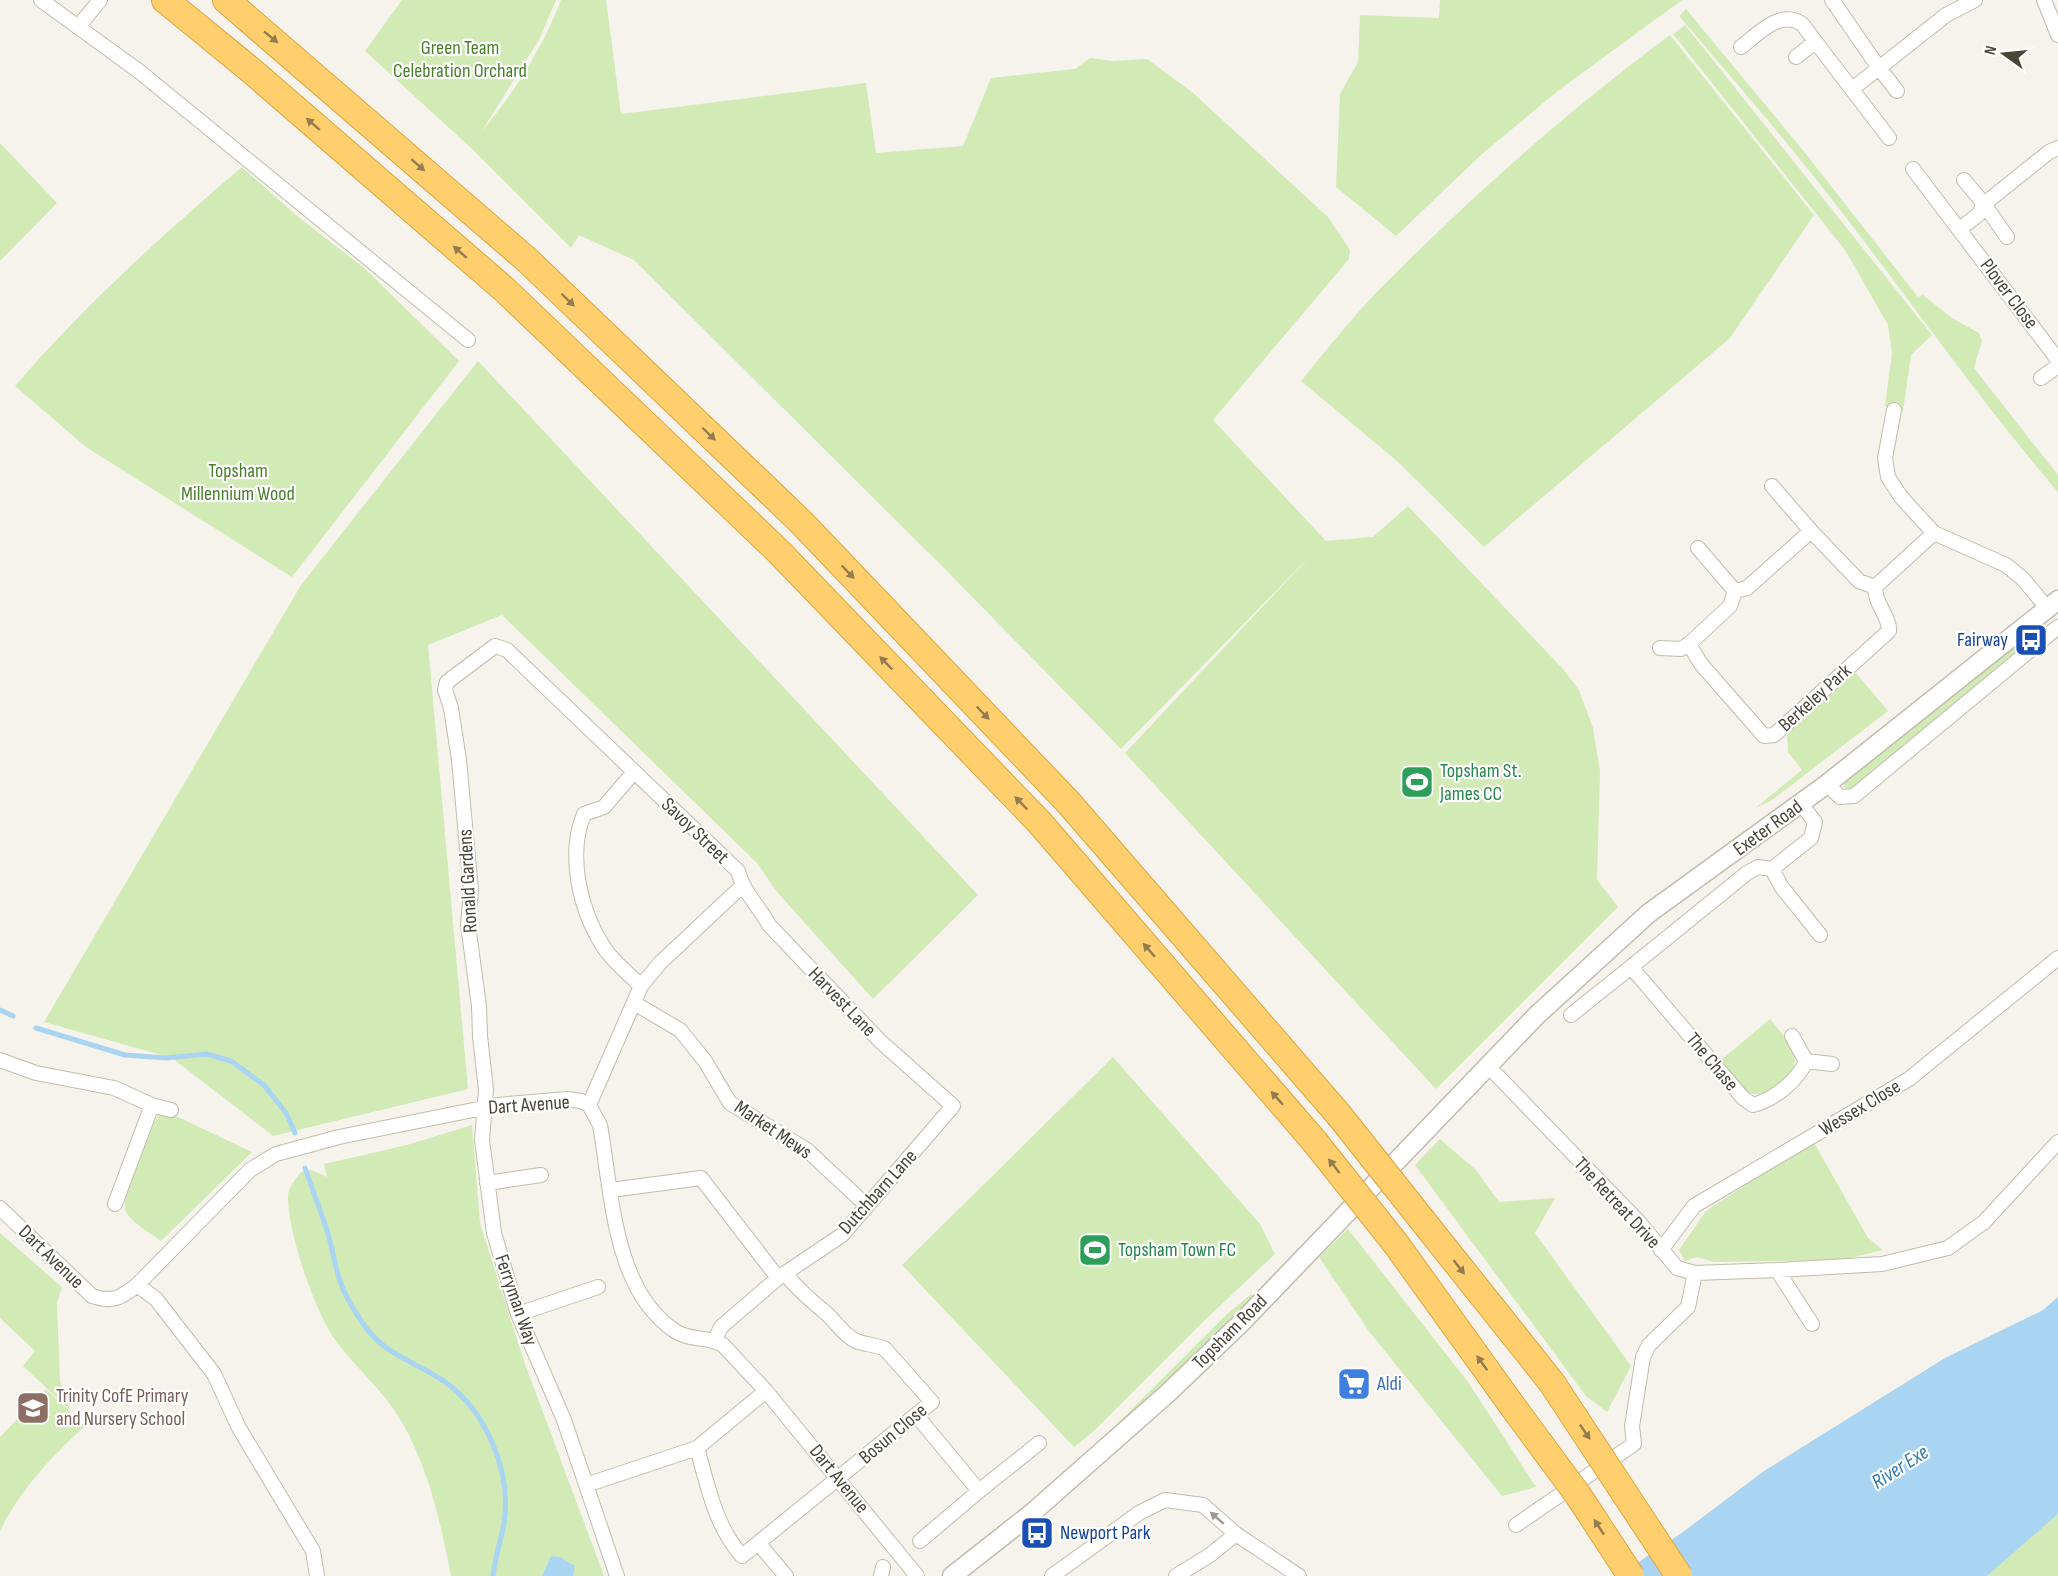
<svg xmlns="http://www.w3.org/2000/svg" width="2058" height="1576" viewBox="0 0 2058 1576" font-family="'Sofia Sans Condensed',sans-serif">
  <rect width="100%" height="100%" fill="#f6f3ec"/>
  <path fill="#d2eab5" d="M402,0H556L540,38L482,131C514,93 543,47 561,0H606L621,114L866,83L876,153L963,146L991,78L1075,69L1090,58L1112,61L1147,59L1192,92L1328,217L1350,250L1349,259L1213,420L1326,541L1373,537L1408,506L1563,669L1579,690L1593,728L1600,771L1597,880L1618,907L1436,1089L1125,753L1315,551L1121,749L947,571L634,260L579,235L571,248L470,147L365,51Z
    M1440,0H1682L1559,90L1482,154L1396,236L1336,187L1340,94L1358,62L1360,15L1439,18Z
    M1686,9L1806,154L1918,297L1923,295L1952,318L1979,333L1982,341L1974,368L2058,475V492C1973,393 1900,285 1819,183C1774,126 1726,71 1679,16Z
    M1685,25L1932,335L1911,355L1903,411L1885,406L1892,353L1888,325L1845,250L1673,34Z
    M1670,35L1814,215L1730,338L1484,547L1397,461L1301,381C1325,352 1349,321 1375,294C1467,200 1565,113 1670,35Z
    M0,143L57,203L0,261Z
    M242,167L296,215L364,268L459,361L292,577L86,447L15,386C84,306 162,235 242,167Z
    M478,361L978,895L873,999L778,893L757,863L502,615L428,645L468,1089L273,1136L172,1058L44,1022L301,585Z
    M2021,640L2027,644L1862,781L1851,789L1843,787L1847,779Z
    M1855,672L1888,711L1772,800L1754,809L1802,770L1788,752L1787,731Z
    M1770,1019L1796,1051L1793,1072L1766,1095L1746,1093L1720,1061Z
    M1113,1057L1260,1224L1275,1254L1207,1318L1094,1431L1074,1447L902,1265Z
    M159,1113L178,1117L252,1152L161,1241C151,1233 135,1225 127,1214C116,1198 150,1131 159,1113Z
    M472,1125L480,1223L525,1364L604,1576H451C441,1524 429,1470 403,1424C385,1391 355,1368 334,1338C314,1309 287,1230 288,1195C289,1187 296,1178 301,1172L312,1170L327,1177L324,1164L407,1145Z
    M1440,1139L1476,1170L1499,1202L1555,1198L1535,1233L1631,1366L1607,1412L1586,1396L1415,1165Z
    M1813,1141L1868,1238L1883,1250L1841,1260L1714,1262L1697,1257L1685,1261L1679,1250L1706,1211Z
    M1348,1229L1468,1382L1536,1487L1502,1496L1368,1330L1319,1257Z
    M0,1233L62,1287L57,1303L60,1381L70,1410L23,1366L35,1351L0,1318Z
    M1251,1294L1253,1296L1116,1432L1112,1429L1226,1315Z
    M46,1389L85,1426C52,1456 20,1490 0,1531V1437Z
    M2058,1514V1576H1987Z"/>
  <path fill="#a9d4f2" d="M2058,1297V1514L1987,1576H1618L1683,1532L1764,1471L1945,1358L2043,1310Z
    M551,1556L560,1557L575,1566L573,1576H542Z"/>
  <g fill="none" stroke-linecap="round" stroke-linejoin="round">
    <path stroke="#a9d4f2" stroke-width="5" d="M0,1010L13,1016
      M36,1028L125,1055L166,1058L207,1054L231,1061L264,1085L286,1113L295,1133
      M305,1168C313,1191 322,1214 329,1237C333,1251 335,1267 340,1281C345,1297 357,1315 367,1329C387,1356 419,1363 445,1382C486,1411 512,1472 504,1523C501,1541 495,1557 493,1576"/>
    <defs>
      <path id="minor" d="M41,0L140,72L468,340
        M1832,0L1879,68L1852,89
        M2044,0L2058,35
        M78,27L100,0
        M1741,47C1758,34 1780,9 1802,24L1889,138
        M1796,57L1815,42
        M1897,91L1879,68L1946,15L1975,0
        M1913,169L2058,360
        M1960,229L1979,214L1984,204L1964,180
        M2007,237L1984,204L2049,152L2058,148
        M2041,378L2058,366
        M1894,410L1885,458L1888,477L1901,497L1934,533L2006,565L2023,579L2048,609
        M1772,486L1811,531
        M1698,548L1735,591
        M1689,644L1701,664L1764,736L1774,735L1889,631C1890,616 1875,606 1875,587L1934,533
        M1660,648L1681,649L1689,644L1730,606L1735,591L1747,588L1811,531L1859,581L1875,587
        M634,772L604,807L584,814C567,855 580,910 603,946C612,961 629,974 641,986
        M1827,784L1840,797L1854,796L2058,627
        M1772,869L1781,886L1820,935
        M634,1003L680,1030L705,1061L730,1103L807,1150L867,1206
        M1571,1015L1631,967
        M1792,1036L1806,1061C1798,1080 1774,1100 1753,1105L1743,1098L1631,967L1747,873L1758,867L1772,869L1811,838L1815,822L1801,804
        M0,1060L36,1073L114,1088L152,1105L115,1204
        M1806,1061L1832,1064
        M1487,1065L1639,1222L1677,1268L1695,1273L1777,1270L1812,1324
        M152,1105L171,1110
        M589,1105L641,986L660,963L741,887
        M487,1183L541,1175
        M611,1190L701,1178L778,1278
        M0,1208L92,1296C112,1303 121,1298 137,1285L250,1170L276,1154L339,1137L498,1105L567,1099L581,1101L589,1105L600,1125C612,1192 613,1290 675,1331C690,1341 708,1336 723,1345L766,1391L917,1576
        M1661,1250L1694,1206L1909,1079L2058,958
        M1777,1270L1882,1264L1948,1248L1984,1222L2058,1142
        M137,1285L156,1299L214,1374L239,1428L313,1551L317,1576
        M518,1314L598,1287
        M917,1416L979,1491L1039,1443
        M697,1448C708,1486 715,1526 742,1556L932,1402L885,1349C875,1344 864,1345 854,1340C842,1333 836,1322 826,1313C811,1301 798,1289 785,1274
        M586,1485L697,1448L766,1391
        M1516,1525L1634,1444L1632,1426L1643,1357L1649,1345L1688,1307L1695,1273
        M920,1541L979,1491
        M759,1544L786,1576
        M617,1576L564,1420L518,1314L494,1233L482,1140L486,1090L480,1036L479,1006L468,925L471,890L459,760L451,708L445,690L447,682L495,646L507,650L738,871C743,892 759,906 769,925L880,1041L953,1106L842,1235L778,1278L721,1327L715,1340
        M881,1576L883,1567
        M1052,1576L1139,1513L1165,1500L1203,1505L1236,1534L1299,1576
        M1176,1576L1210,1555L1236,1534"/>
      <path id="tertiary" d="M952,1576L1032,1513L1168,1393L1241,1323L1537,1015L1649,913L1827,784L2058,600"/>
      <path id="motorway" d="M165,0L253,72L505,290L779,552L1040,823L1315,1142
        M226,0L526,259L801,522L1068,802L1339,1115
        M1423,1221L1552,1383
        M1396,1244L1516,1411"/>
    </defs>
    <use href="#minor" stroke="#c2bbae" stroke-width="16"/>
    <use href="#tertiary" stroke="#c2bbae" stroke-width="21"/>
    <use href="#motorway" stroke="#e0a43c" stroke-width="28"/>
    <use href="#minor" stroke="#fff" stroke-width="14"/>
    <use href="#tertiary" stroke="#fff" stroke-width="18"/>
    <use href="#motorway" stroke="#ffcf6e" stroke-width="26"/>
    <defs>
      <path id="motorway-bridge" d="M1339,1115L1423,1221
        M1315,1142L1396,1244
        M1552,1383L1679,1576
        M1516,1411L1578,1495L1631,1576"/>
    </defs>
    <use href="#motorway-bridge" stroke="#e0a43c" stroke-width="28" stroke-linecap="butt"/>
    <use href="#motorway-bridge" stroke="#ffcf6e" stroke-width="26"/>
  </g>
  <defs><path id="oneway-solid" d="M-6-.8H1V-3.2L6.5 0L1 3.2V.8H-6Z" transform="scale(1.5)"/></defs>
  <g fill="#937c4e">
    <use href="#oneway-solid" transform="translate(271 37) rotate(39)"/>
    <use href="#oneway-solid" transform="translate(313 124) rotate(-139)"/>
    <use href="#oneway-solid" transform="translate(418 165) rotate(41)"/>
    <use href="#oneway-solid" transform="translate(460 252) rotate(-139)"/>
    <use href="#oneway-solid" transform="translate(568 300) rotate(44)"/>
    <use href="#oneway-solid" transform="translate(709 434) rotate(44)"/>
    <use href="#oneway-solid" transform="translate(848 572) rotate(46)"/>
    <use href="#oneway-solid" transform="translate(886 663) rotate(-134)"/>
    <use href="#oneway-solid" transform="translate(983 713) rotate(46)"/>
    <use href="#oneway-solid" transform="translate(1021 803) rotate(-134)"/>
    <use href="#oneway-solid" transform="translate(1149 950) rotate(-131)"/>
    <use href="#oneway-solid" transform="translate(1277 1098) rotate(-131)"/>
    <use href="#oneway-solid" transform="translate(1334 1166) rotate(-128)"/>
    <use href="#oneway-solid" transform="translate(1459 1267) rotate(52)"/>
    <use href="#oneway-solid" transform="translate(1482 1363) rotate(-126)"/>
    <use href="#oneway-solid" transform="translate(1585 1432) rotate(56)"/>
    <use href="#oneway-solid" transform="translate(1599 1527) rotate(-123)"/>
  </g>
  <use fill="#9c9892" href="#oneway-solid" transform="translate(1217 1518) rotate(-139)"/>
  <defs>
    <symbol id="bus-square" viewBox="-11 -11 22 22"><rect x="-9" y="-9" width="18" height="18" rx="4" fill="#1a4fb4" stroke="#fff"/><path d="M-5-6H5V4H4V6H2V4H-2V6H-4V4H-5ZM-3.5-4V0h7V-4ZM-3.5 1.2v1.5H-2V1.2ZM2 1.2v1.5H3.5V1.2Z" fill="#fff"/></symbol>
    <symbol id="stadium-square" viewBox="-11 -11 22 22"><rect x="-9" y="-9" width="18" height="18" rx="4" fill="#2e9e5b" stroke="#fff"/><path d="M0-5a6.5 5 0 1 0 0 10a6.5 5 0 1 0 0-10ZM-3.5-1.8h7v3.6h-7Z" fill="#fff"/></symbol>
    <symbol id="supermarket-square" viewBox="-11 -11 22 22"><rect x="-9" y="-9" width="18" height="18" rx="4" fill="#3f7fe0" stroke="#fff"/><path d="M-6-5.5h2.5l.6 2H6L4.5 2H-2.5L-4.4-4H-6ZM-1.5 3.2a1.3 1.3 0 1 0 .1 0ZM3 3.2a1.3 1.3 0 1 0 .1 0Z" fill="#fff"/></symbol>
    <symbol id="school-square" viewBox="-11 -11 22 22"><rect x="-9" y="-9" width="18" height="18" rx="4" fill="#8d6e63" stroke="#fff"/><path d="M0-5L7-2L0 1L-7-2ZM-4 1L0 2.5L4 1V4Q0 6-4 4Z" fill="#fff"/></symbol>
  </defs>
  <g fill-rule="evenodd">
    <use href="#bus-square" x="2012" y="621" width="38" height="38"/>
    <use href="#stadium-square" x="1398" y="763" width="38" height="38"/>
    <use href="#stadium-square" x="1076" y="1231" width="38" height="38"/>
    <use href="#supermarket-square" x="1335" y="1365" width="38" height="38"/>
    <use href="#school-square" x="14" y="1389" width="38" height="38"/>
    <use href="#bus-square" x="1018" y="1514" width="38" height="38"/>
  </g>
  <g text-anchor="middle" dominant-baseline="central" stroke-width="4.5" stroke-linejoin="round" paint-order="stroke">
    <g font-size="20" fill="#4a7f2a" stroke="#fff">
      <text x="460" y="48">Green Team<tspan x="460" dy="23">Celebration Orchard</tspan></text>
      <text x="238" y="471">Topsham<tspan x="238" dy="23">Millennium Wood</tspan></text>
    </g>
    <g font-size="20" fill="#4b4439" stroke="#fff">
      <text transform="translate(2009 294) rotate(53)">Plover Close</text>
      <text transform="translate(1815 698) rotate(-42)">Berkeley Park</text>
      <text transform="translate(1768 828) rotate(-36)">Exeter Road</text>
      <text transform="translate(695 831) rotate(44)">Savoy Street</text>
      <text transform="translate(468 881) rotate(-93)">Ronald Gardens</text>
      <text transform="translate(842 1002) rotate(46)">Harvest Lane</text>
      <text transform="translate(1712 1062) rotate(50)">The Chase</text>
      <text transform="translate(529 1105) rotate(-4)">Dart Avenue</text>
      <text transform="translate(1860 1108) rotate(-31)">Wessex Close</text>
      <text transform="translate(773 1130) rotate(34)">Market Mews</text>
      <text transform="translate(878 1192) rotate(-48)">Dutchbarn Lane</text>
      <text transform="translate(1617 1203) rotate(47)">The Retreat Drive</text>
      <text transform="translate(51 1257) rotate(44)">Dart Avenue</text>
      <text transform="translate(516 1300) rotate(71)">Ferryman Way</text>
      <text transform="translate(1230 1332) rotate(-45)">Topsham Road</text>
      <text transform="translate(893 1434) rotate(-40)">Bosun Close</text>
      <text transform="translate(839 1479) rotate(51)">Dart Avenue</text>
    </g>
    <g font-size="20" fill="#164399" stroke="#fff" text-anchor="end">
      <text x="2008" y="640">Fairway</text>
      <text x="1060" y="1533" text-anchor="start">Newport Park</text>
    </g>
    <g font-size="20" fill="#27864d" stroke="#fff" text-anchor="start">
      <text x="1440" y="771">Topsham St.<tspan x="1440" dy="23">James CC</tspan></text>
      <text x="1118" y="1250">Topsham Town FC</text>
    </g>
    <g font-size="20" fill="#366cbe" stroke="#fff" text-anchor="start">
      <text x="1377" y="1384">Aldi</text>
    </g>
    <g font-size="20" fill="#785e54" stroke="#fff" text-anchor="start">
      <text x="56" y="1396">Trinity CofE Primary<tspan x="56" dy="23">and Nursery School</tspan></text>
    </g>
    <g font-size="21" font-style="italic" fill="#2e7ab2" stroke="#fff">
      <text transform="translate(1900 1467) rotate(-33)">River Exe</text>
    </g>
  </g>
  <g transform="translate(2004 54) rotate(285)" stroke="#ffffff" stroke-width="4.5" paint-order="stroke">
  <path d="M0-4.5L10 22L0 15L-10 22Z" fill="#4b4439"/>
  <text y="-9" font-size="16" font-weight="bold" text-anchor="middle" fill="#4b4439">N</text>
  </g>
</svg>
